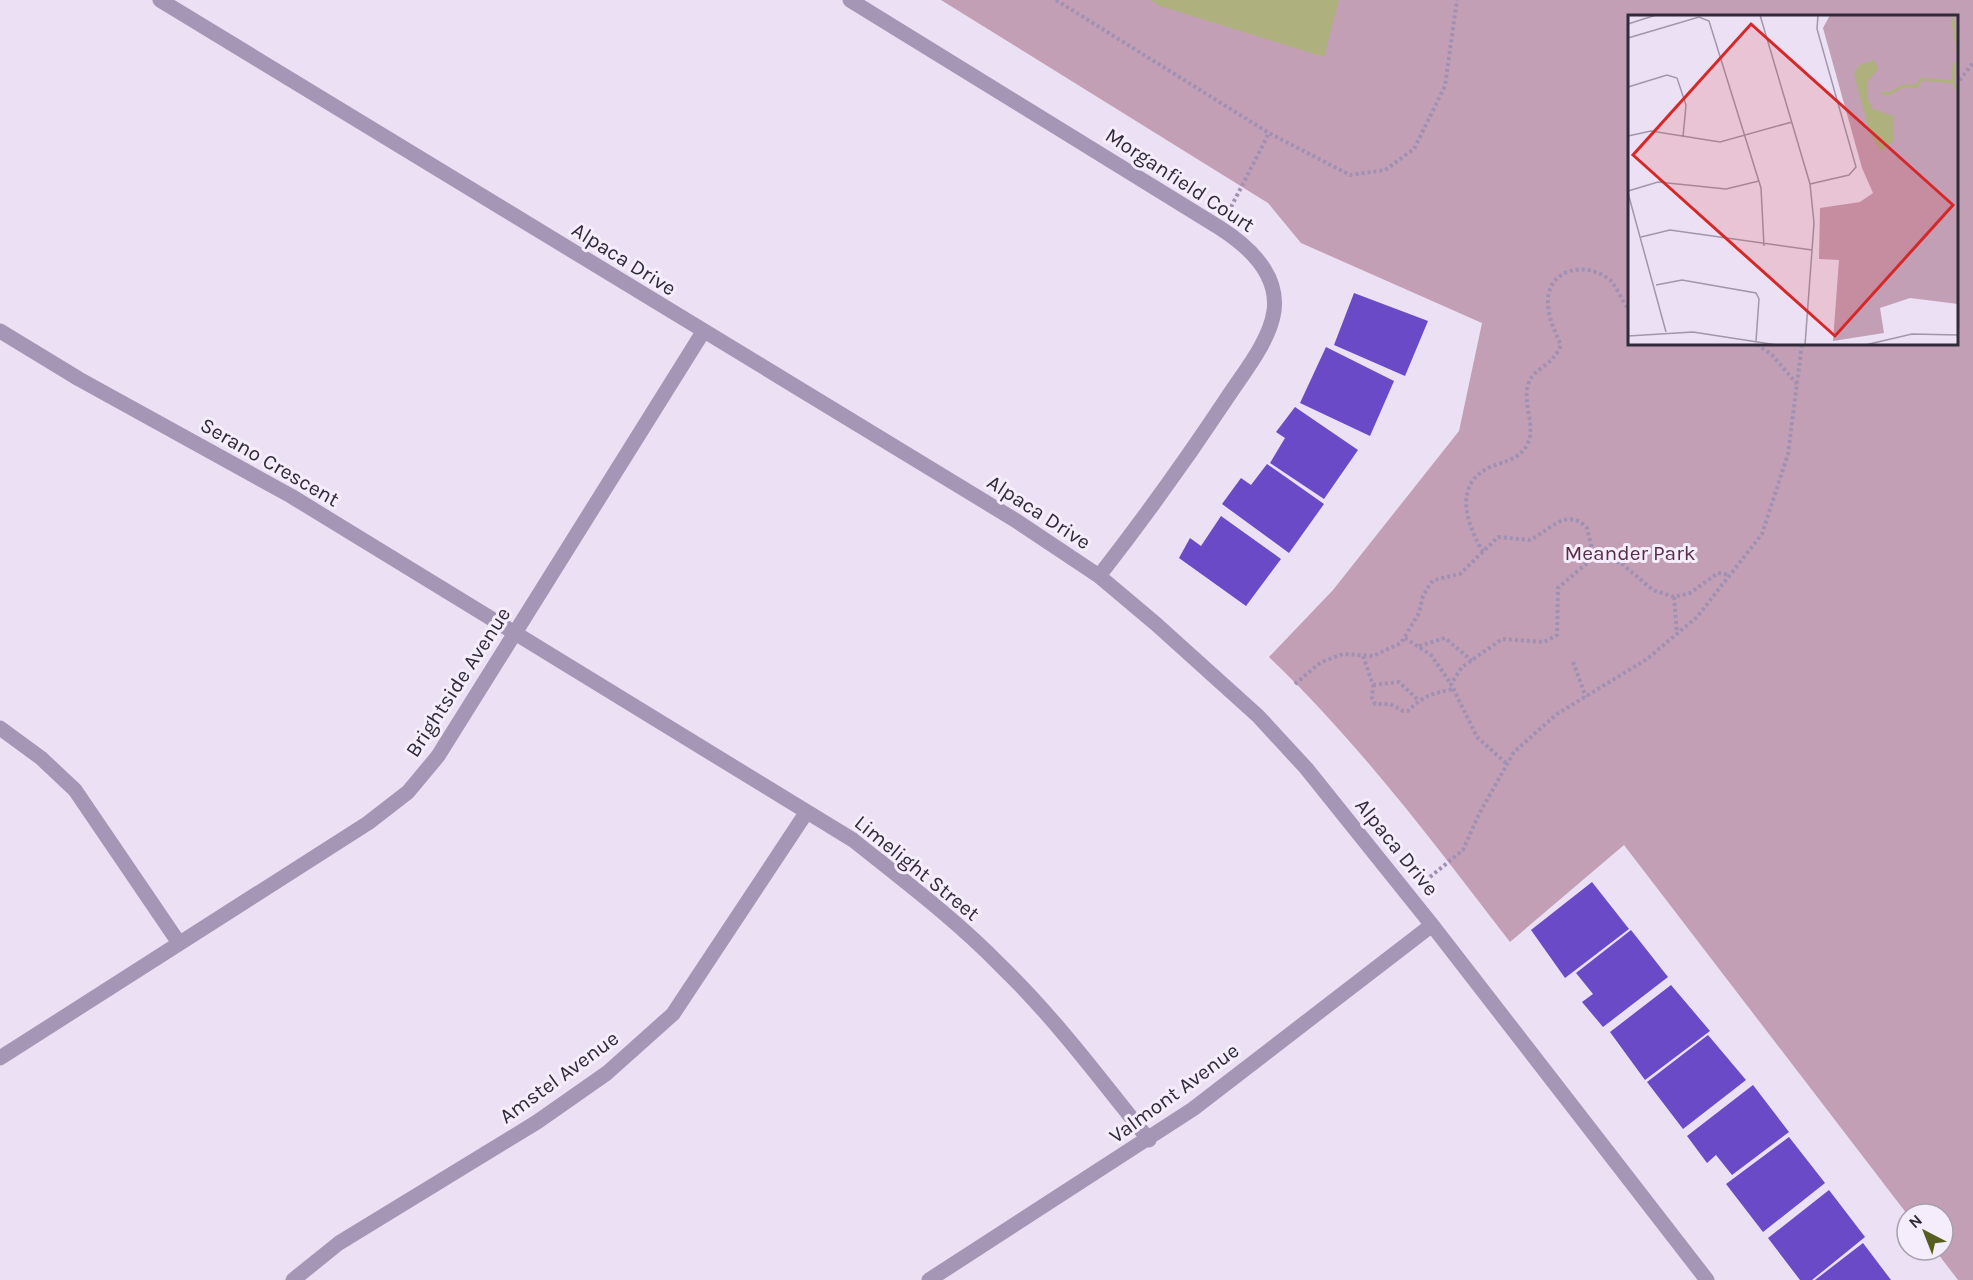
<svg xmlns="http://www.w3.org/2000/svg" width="1973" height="1280" viewBox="0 0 1973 1280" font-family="Karla,sans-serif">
  <rect width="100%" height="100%" fill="#ebe0f4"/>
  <path fill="#c39fb6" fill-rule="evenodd" d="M941,0H1973V1280H1958L1935,1250H1943V1214H1907L1624,845L1510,942C1434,843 1359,743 1269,657L1333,590L1459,431L1482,323L1301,243L1268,203ZM1630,16H1956V344H1630Z"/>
  <path fill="#aeb17e" d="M1151,0H1339L1324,57L1160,6Z"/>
  <path fill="#6b4ac8" d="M1354,293L1428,321L1405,376L1334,345Z
    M1326,347L1394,381L1370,436L1300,403Z
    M1295,407L1358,450L1324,499L1270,463L1285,438L1276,432Z
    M1267,464L1324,504L1289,553L1222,504L1241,478L1251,485Z
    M1221,516L1281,559L1246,606L1179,558L1190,538L1201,546Z
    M1592,882L1629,929L1565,978L1531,930Z
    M1631,930L1668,977L1603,1027L1582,1002L1593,994L1576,973Z
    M1671,985L1710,1031L1645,1080L1610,1032Z
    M1708,1035L1746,1080L1683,1129L1647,1082Z
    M1753,1085L1789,1132L1732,1175L1716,1155L1707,1163L1687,1136Z
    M1789,1137L1825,1183L1763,1232L1726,1184Z
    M1829,1190L1865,1237L1812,1280H1800L1768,1238Z
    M1863,1243L1891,1280H1815Z"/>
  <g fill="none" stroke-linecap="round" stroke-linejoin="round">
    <path stroke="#a091b3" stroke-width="4" stroke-dasharray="3 3" stroke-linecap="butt" d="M1056,0L1269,133L1350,175L1385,170L1414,149L1445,86L1457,0
      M1956,85L1973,63
      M1231,207L1269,133
      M1757,344L1772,355L1797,384
      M1483,552C1467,525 1453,486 1488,468C1502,461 1518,461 1527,445C1537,425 1521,403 1529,382C1534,368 1552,367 1561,345C1555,332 1549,319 1548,305C1545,269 1586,260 1610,280C1616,285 1622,302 1630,311
      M1674,597L1677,634
      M1405,638L1431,655L1451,684
      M1419,646L1445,638L1472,661
      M1363,656L1373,685L1372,698L1375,704H1390L1403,711H1408C1422,696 1434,693 1453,689
      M1573,662L1586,697
      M1295,684L1321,662L1343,654L1373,656L1401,643L1419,613L1423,596L1430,584L1434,580L1460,574L1498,537L1530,540C1549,531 1567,506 1587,528L1594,557L1621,563L1653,590L1674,597L1690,593L1718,573L1729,575
      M1373,685L1399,682L1418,700
      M1506,763L1477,737L1451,684L1462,667L1502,639L1544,642L1557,635L1558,588L1594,557
      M1430,877L1463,850L1479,814L1514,752L1557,714L1647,659L1697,617L1762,534L1788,454L1802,344"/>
    <path stroke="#a596b5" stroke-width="15" d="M160,0L1015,520L1099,576L1156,624L1258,716L1306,768L1432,925L1707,1280
      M850,0L1220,228C1248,246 1279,273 1274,311C1270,340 1245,371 1229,395C1188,457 1145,517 1099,576
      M0,331L79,379L291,496L853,840C903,880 955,919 1000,965C1055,1018 1101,1080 1149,1140
      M0,728L41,758L75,790L179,943
      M0,1058L368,823L408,792L438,756L703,332
      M293,1280L339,1243L537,1122L607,1073L673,1014L806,813
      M929,1280L1193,1109L1432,925"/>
  </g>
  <g text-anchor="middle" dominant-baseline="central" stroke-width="6" stroke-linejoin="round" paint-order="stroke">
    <g font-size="21" fill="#302a3a" stroke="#f5edfb">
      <text transform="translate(1180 180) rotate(33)">Morganfield Court</text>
      <text transform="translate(624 259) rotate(32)">Alpaca Drive</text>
      <text transform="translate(270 462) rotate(30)">Serano Crescent</text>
      <text transform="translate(1039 512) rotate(33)">Alpaca Drive</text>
      <text transform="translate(458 682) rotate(-57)">Brightside Avenue</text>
      <text transform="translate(1397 847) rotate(51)">Alpaca Drive</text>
      <text transform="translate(917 868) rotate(39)">Limelight Street</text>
      <text transform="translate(559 1077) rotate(-36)">Amstel Avenue</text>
      <text transform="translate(1174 1093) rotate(-36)">Valmont Avenue</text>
    </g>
    <g font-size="21" fill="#592d48" stroke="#f5edfb">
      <text x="1630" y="553">Meander Park</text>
    </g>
  </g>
  <g transform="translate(1628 15)">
    <rect width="330" height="330" fill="#ebe0f4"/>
    <path d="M202,0H330V289L282,283L252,293L256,318L205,326L211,245L191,244L192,193L232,187L245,178L234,153L195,13Z" fill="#c39fb6"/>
    <path d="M246,45L250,54L240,66V84L245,94L266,101V126L253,136L241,116L226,59L231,50Z" fill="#aeb17e"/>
    <path fill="none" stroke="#aeb17e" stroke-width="3" d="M324,0L330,38M330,47L326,50L325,67L330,77M254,78L261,79L275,71H289L293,64L325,67"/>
    <path fill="none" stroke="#a097aa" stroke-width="1.5" d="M132,0L182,169L186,208L177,330M0,9L28,0M0,23L71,2L81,6L133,173L136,231M0,72L39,60L49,63L58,90L55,122M0,121L23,116L92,127L164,107M182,169L221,160L228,152L189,14L190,0M0,176L30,167L98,174L131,166M0,178L38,317M13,222L42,215L184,235M28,270L54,265L128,278L131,284L128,326M0,321L65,317L149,330M237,330L284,319L330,320"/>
    <path fill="#d62828" fill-opacity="0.15" stroke="#d62828" stroke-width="3" d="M123,9L325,190L207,321L5,140Z"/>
    <rect width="330" height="330" fill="none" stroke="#302a3a" stroke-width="3"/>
  </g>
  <g transform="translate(1925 1232) rotate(318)"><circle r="28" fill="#f5edfb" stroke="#a69fae" stroke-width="1.5"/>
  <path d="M0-4.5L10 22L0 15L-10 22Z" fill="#575d1f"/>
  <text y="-9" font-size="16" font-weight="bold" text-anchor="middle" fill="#302a3a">N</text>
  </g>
</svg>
